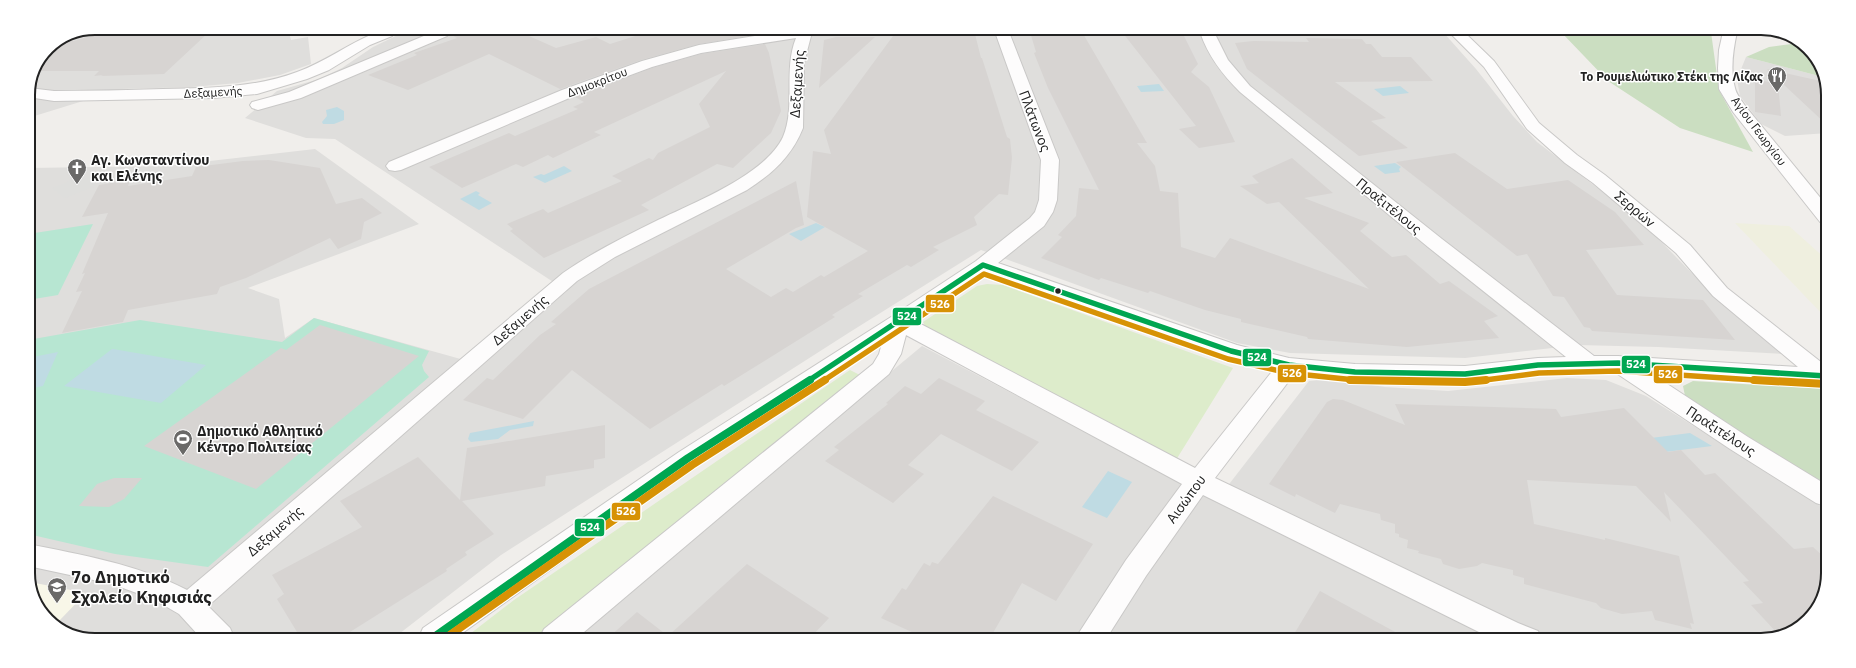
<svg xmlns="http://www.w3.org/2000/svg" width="1856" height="668" viewBox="0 0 1856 668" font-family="'IBM Plex Sans',sans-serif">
  <rect width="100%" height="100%" fill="#f0eeeb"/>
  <path fill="#dfdedc" d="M1443,32L1476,69L1513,116L1537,142L1641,221L1713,295L1784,354L1658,347L1578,345L1465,358L1290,353L1237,343L981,250L850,332L501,555L395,637H74L42,614L28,578V168L166,166L315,149L419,224L248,288L279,299L285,338L314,318L482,365L567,291L335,139L306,138L245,118L277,91L319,79L342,68L373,47L402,33Z
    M69,33H289L291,40L308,37L311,64L280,75L238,83L192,87L122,89L28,118V91L48,47Z
    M1746,57L1823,77L1828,90V133L1785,136L1761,124L1740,96L1737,79Z
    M922,346L1216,501L1309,381L1331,379L1385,387L1448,391L1567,378L1606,380L1646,396L1825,509V594L1802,626L1761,640L570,638Z"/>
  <path fill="#f8f7e8" d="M30,582L86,593L59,621L48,618L42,614Z"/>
  <path fill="#dededc" d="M100,173L106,178L92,183L96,186L65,198L52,188L81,176L85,179Z"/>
  <path fill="#efefdf" d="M1735,223L1789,226L1827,260L1826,318Z"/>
  <path fill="#ddeccb" d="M987,284L1003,285L1233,368L1176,460L925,326L923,322L977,286Z
    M850,370L860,375L536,637H466L514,600Z"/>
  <path fill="#cbdec1" d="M1561,32H1711L1719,90L1753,152L1680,128L1608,81Z
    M1799,43L1814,54L1823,77L1746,57L1769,47Z
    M1693,381L1826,389L1825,484L1692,404L1685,396L1683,386Z"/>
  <path fill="#b7e6d2" d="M93,224L58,295L28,300V234Z
    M314,318L429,351L422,365L424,371L429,377L208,567L115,554L28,534V340L140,320L282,342Z"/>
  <path fill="#bfdbe3" d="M1159,84L1164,91L1141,92L1137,86Z
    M1400,86L1409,93L1383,96L1374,89Z
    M337,107L344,111V120L334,124H323L322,122L327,116L326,110Z
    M1395,163L1401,167L1399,169L1400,172L1385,174L1374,166Z
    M564,166L572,171L545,183L533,177L541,174L544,175Z
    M476,191L480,193L478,195L492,203L479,210L460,199Z
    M816,223L825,227L801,241L789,234Z
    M112,349H113L206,365L161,403L64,386Z
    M58,352L43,386L28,389V358Z
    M534,421L533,426L510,430L498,439L471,442L468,439L470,433Z
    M1690,433L1712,446L1665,452L1651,438Z
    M1108,471L1132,482L1107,518L1082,507Z"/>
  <path fill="#d7d4d2" d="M648,32L760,34L699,44L641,60L560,89L489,54L408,90L368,75L417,55L414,53L457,38L450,34V33H537L529,36L556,48L596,37L610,44Z
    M1030,32H1082L1147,143H1137L1155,166L1160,191L1178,193L1181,247L1215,258L1230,238L1369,289L1279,202L1267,204L1240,186L1259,183L1252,176L1292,158L1333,193L1304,198L1369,223L1360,231L1392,257L1406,255L1440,284L1449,281L1498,316L1484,321L1499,338L1407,347L1308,339L1307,337L1241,322V319L1205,310L1150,291L1148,293L1101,278L1099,280L1041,258L1062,237L1058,235L1076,216L1079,188L1099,190L1048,88L1034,53L1036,52Z
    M1122,32H1182L1198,64L1191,72L1209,87L1235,142L1199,148L1179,129L1196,126Z
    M100,33H208L164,74L101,76L103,75L94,76L99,71H37L47,49H52L69,39L74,41Z
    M975,34L981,58H982L1007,137L1010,139L1012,158L1008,195L999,194L974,217L977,225L933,247L939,250L911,267L907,265L858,294L863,296L832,315L835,317L724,386L722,384L650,429L572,370L523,419L463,400L487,378L493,380L540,335L556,324L551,322L589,289L796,181L804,225L796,228L726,269L771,297L786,288L793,292L821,275L824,277L868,251L807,217L813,151L831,154L824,130L893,36Z
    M836,37H875L819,88L824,40Z
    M1306,38L1362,39L1366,44H1371L1382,57H1411L1433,81L1335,82L1386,118L1371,121L1408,148L1359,156L1247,69L1235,43L1253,41L1309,42Z
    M765,44L769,53L781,111L771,133L733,168L717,164L641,205L649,210L544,258L510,231L513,229L507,224L543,209L548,213L622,181L612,176L649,158L653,160L658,153L710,127L699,104L726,71L594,132L601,135L553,158L548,155L523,167L516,164L462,188L429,167L509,133L515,136L578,109L573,107L584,102L575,97L652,68L701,54Z
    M1767,69L1825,82L1828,90V126Z
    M1755,79L1778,84L1781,116L1755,112Z
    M1455,153L1507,189L1568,180L1615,212L1644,245L1586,250L1617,295L1703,300L1735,340L1592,331L1590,328L1584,327L1564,297L1553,296L1527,254L1517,256L1396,162Z
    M269,160L320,168L336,204L362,198L382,213L364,222L361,239L338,249L330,238L246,278L220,287L217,294L128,310L123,322L62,333L82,291L76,292L85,273L82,274L108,213L82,217L99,185L130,180L128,186L192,176L196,167L243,161Z
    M320,325L419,356L256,489L144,446L281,348L286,350Z
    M939,378L985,401L976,410L1039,442L1012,471L941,434L908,465L924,474L893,503L825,461L839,450L834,447L888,404L886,403L905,386L921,394Z
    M1333,399L1343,400L1405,425L1395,404L1556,409L1561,417L1624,408L1668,452L1681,450L1705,475L1715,473L1794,549L1813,547L1825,558V594L1802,626L1778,634L1751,605L1763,603L1743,582L1749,581L1664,492L1671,522L1636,486L1527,480L1534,524L1605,540V538L1679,556L1694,624L1690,623L1692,629L1655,620L1652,611L1622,614L1601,608L1596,603L1524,584V578L1513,575V570L1482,563L1477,566L1459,569L1443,564L1441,559L1418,553L1419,551L1407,548L1408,540L1399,537V534L1395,533V524L1381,520L1380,514L1340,504L1335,513L1296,494L1295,497L1269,484L1327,402Z
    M605,425V458L594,460V468L546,476L545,486L462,501L494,534L465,552L467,555L446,569L447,571L342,637H300L277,599L284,594L272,575L362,527L340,501L418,457L460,500L467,448Z
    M114,478H142L124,499L109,507L79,506L97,484Z
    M993,496L1093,544L1056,601L1022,583L990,638H925L881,618L902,588L906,590L924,563L930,566L932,562L938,564Z
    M747,564L829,618L810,638H608L637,612L668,636Z
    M1320,591L1408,639H1291Z"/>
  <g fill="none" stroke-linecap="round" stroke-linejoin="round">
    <defs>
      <path id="minor" d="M779,32H816L811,36L804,63L803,128C792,156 772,174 747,190L615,257L577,281L208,606L230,628L234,637H200L179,614L153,599L112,584L28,566V544C82,555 137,564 187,590L563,273C593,252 626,236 658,220C695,202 765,175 783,137C796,106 783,70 796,38L701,53L652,67L574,96L401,170L395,171L389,170L386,166L389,162L562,90L642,61L699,45Z
        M995,32H1009L1059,160L1057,200L1053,212L1044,226L998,263L1237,345L1289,358L1355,364L1465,366L1538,358L1566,357L1428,247L1240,92C1222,74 1208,56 1200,32H1214L1228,60L1250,86L1442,239L1594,356H1618L1798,367L1713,296L1676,253L1593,183L1565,163L1527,129L1484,67L1449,32H1464L1494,61L1539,123L1577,155L1605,175L1690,245L1727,288L1826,366V384L1649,372L1748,437L1825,484V506L1816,503L1730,449L1613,371L1538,372L1465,382L1355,380L1295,373L1215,478L1518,623L1538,631L1542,640L1493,639L1203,495L1146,576L1106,639H1075L1126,560L1182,484L906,335L901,354L889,374L577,638L540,637L544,629L873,364L879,354L882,343L697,464L457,637H419L423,628L679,452L891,317L976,261L1030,218L1035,212L1039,200L1041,160ZM985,273L1223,356L1274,369L1195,468L915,321Z
        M1723,32H1737C1733,50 1730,70 1735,88C1736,94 1742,101 1746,107L1827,206V224L1820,222L1733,112L1719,89L1718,68L1719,50Z
        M375,33H394L392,36L370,45L329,70L307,79L257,94L213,98L54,101L28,97L29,88L54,91C90,91 127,90 163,89C209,88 254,88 297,72C325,62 348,44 375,33Z
        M431,33H449L447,36L301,98L258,110L252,108L250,105L252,102L289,92Z"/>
    </defs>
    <use href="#minor" stroke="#c9c8c7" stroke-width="2"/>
    <use href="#minor" fill="#fdfcfc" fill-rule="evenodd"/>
    <defs>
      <path id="bus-1-far1" d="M808,381L983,265L1231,351L1289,365L1355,372L1465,374L1538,365L1618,363L1826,376"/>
      <path id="bus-1" d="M434,637L688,458L810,380"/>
      <path id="bus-2-far1" d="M823,381L984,274L1228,359L1288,373L1355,380L1383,381
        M1477,381L1539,373L1618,371L1770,381"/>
      <path id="bus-2" d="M1350,380L1465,382L1486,380
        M1754,380L1826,384
        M447,637L692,465L825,380"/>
    </defs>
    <use href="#bus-1-far1" stroke="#fff" stroke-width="8"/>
    <use href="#bus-1" stroke="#fff" stroke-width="10"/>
    <use href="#bus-2-far1" stroke="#fff" stroke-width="8"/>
    <use href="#bus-2" stroke="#fff" stroke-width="10"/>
    <use href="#bus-1-far1" stroke="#00a651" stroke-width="5.5"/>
    <use href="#bus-1" stroke="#00a651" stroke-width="8"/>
    <use href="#bus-2-far1" stroke="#d79205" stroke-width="5.5"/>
    <use href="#bus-2" stroke="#d79205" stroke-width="8"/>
  </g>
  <defs>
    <symbol id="restaurant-pin" viewBox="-11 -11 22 30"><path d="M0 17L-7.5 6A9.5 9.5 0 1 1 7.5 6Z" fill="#6a6968" stroke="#fff"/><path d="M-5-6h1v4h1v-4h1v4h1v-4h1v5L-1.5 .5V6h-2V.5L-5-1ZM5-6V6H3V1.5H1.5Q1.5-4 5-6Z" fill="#fff"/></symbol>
    <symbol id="church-pin" viewBox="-11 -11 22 30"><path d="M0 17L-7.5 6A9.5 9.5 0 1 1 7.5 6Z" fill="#6a6968" stroke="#fff"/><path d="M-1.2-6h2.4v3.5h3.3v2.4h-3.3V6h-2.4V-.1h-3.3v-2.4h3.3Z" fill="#fff"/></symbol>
    <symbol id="stadium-pin" viewBox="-11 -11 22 30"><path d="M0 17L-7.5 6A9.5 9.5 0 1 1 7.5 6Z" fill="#6a6968" stroke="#fff"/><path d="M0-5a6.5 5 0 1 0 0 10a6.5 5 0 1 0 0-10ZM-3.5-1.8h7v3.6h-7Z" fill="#fff"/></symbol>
    <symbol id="school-pin" viewBox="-11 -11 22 30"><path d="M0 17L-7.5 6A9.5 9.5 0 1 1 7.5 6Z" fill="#6a6968" stroke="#fff"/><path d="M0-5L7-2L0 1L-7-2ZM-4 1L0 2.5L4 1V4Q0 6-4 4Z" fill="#fff"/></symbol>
  </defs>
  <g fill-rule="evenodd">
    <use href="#restaurant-pin" x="1766" y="65" width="22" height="30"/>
    <use href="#church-pin" x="66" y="157" width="22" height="30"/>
    <use href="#stadium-pin" x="172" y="428" width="22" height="30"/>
    <use href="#school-pin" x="46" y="576" width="22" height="30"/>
  </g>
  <circle fill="#222" stroke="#fff" stroke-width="1.5" cx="1058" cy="291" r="3.5"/>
  <g text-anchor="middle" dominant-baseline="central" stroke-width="3" stroke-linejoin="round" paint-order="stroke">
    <g font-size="12" font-weight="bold" fill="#222" stroke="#fff" text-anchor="end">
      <text x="1763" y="76">Το Ρουμελιώτικο Στέκι της Λίζας</text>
    </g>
    <g font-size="12" fill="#222" stroke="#fff">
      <text transform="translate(597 82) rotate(-21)">Δημοκρίτου</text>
      <text transform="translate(213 92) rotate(-3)">Δεξαμενής</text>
      <text transform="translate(1759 131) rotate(53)">Αγίου Γεωργίου</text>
    </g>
    <g font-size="14" fill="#222" stroke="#fff">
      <text transform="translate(797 84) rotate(-86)">Δεξαμενής</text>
      <text transform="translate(1035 121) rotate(69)">Πλάτωνος</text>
      <text transform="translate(1389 206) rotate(39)">Πραξιτέλους</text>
      <text transform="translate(1635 209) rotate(40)">Σερρών</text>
      <text transform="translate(520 320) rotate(-41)">Δεξαμενής</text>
      <text transform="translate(1721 431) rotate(33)">Πραξιτέλους</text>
      <text transform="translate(1186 499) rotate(-54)">Αισώπου</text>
      <text transform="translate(275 531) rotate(-41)">Δεξαμενής</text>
    </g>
    <g font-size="14" font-weight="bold" fill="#222" stroke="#fff" text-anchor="start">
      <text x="91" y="160">Αγ. Κωνσταντίνου<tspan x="91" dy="16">και Ελένης</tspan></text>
      <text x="197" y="431">Δημοτικό Αθλητικό<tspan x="197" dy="16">Κέντρο Πολιτείας</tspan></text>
    </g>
    <g font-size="17" font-weight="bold" fill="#222" stroke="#fff" text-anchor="start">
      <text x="71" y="577">7ο Δημοτικό<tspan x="71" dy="20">Σχολείο Κηφισιάς</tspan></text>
    </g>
  </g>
  <path d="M0 0H1856V668H0ZM95 35H1761A60 60 0 0 1 1821 95V573A60 60 0 0 1 1761 633H95A60 60 0 0 1 35 573V95A60 60 0 0 1 95 35Z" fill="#fff" fill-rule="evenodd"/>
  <path fill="none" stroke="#222" stroke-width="2" d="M95 35H1761A60 60 0 0 1 1821 95V573A60 60 0 0 1 1761 633H95A60 60 0 0 1 35 573V95A60 60 0 0 1 95 35Z"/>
  <g stroke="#fff" stroke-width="1.5">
    <rect x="925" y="294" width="30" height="19" rx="4" fill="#d79205"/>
    <rect x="892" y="307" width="30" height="19" rx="4" fill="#00a651"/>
    <rect x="1242" y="348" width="30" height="19" rx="4" fill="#00a651"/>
    <rect x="1621" y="355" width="30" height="19" rx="4" fill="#00a651"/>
    <rect x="1277" y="364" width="30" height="19" rx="4" fill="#d79205"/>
    <rect x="1653" y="365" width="30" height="19" rx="4" fill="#d79205"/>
    <rect x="611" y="502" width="30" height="19" rx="4" fill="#d79205"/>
    <rect x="574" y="518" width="31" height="19" rx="4" fill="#00a651"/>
  </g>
  <g font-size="11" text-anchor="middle" font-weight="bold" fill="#fff">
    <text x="940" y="308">526</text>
    <text x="907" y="320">524</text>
    <text x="1257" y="361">524</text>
    <text x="1636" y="368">524</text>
    <text x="1292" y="377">526</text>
    <text x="1668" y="378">526</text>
    <text x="626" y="515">526</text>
    <text x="590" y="531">524</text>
  </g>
</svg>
